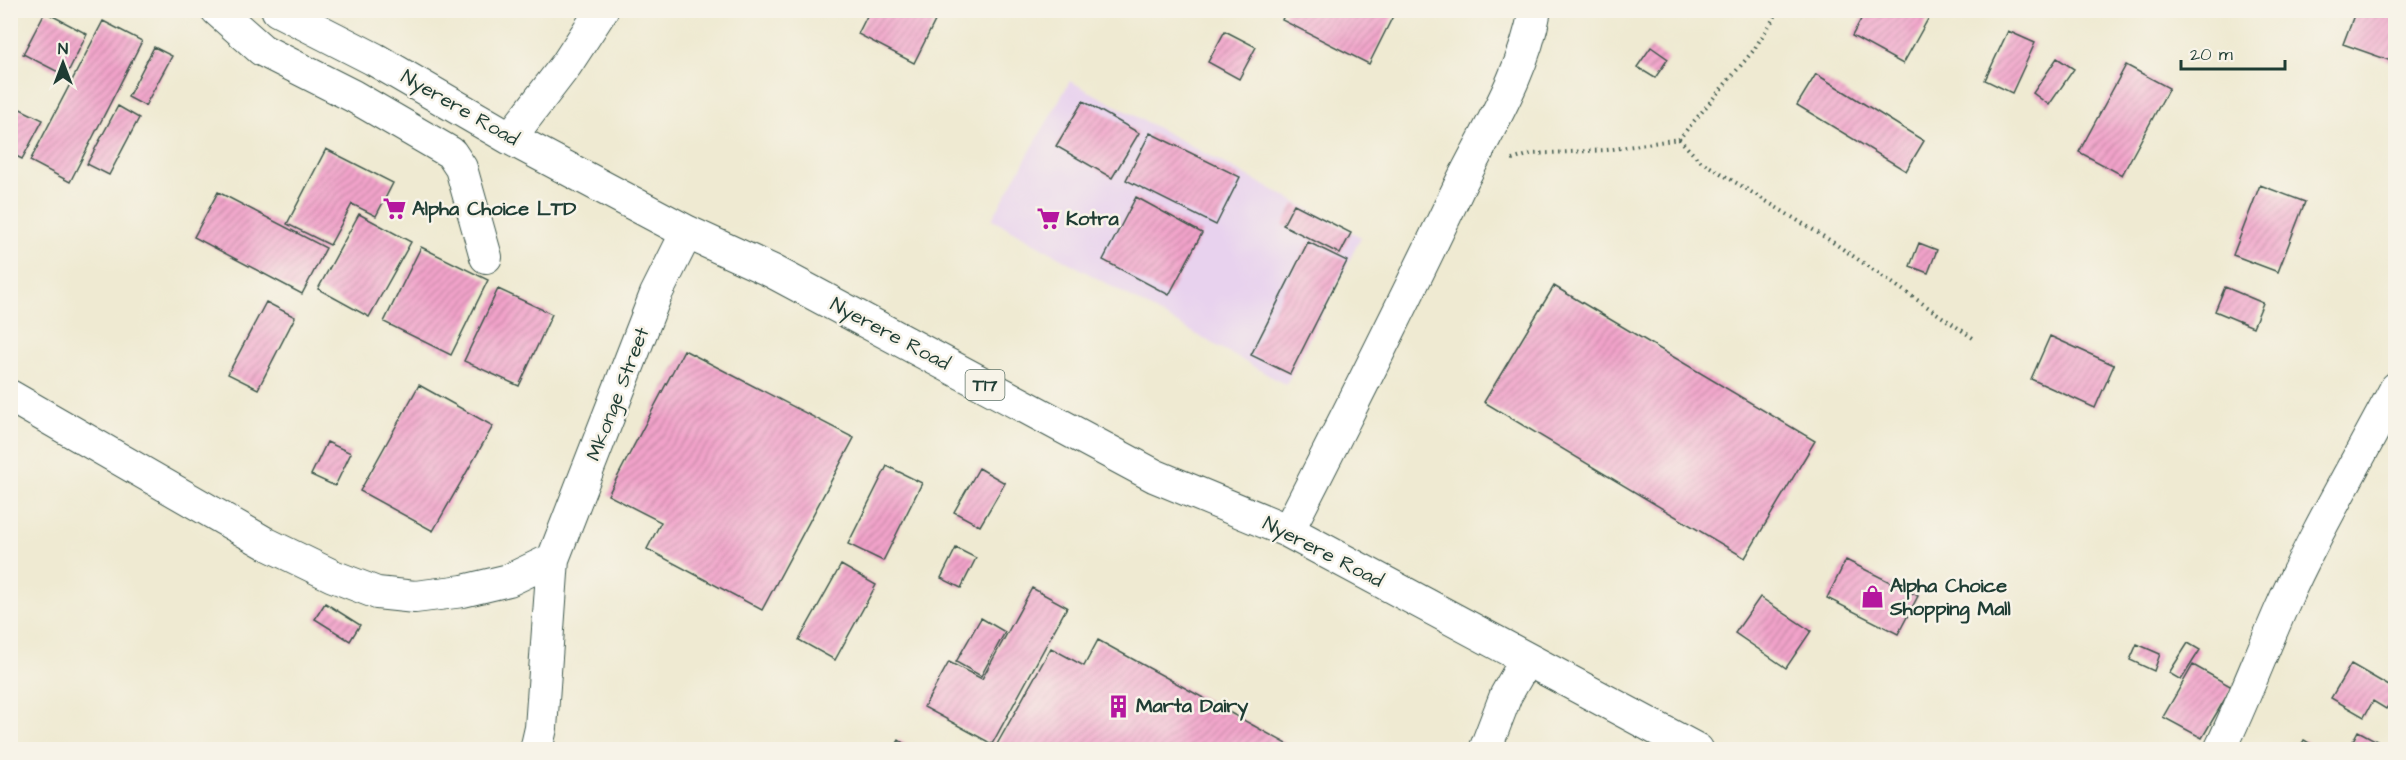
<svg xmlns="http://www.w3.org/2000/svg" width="2406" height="760" viewBox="0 0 2406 760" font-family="'Architects Daughter',sans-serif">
  <defs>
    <pattern id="building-hatch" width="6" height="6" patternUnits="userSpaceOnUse" patternTransform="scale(1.5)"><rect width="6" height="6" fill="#f2a3ca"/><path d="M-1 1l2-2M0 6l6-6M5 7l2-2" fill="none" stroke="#c386a5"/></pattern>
  </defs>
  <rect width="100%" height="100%" fill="#f7f3e8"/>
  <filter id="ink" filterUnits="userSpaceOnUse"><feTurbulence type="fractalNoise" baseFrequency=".0167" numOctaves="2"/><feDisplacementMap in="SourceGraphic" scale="12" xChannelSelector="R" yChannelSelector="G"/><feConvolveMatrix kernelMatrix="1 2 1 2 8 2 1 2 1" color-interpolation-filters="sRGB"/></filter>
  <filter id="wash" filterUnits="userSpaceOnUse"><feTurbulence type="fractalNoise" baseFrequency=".008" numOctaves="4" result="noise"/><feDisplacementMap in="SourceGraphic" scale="24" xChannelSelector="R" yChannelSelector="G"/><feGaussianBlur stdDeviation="1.35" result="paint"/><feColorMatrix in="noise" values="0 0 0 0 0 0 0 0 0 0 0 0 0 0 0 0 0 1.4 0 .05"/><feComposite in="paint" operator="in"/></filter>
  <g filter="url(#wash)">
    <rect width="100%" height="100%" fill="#efead2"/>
    <path fill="#e8d2ee" d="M1070,81L1361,237L1286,385L992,219Z"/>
    <g id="blocks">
      <path fill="url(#building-hatch)" d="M870,10H914L935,21L914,63L858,34Z
        M1286,10H1396L1369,64L1282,20Z
        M1866,10H1933L1903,64L1852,36Z
        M2356,10H2396L2394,62L2343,44Z
        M45,12L87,34L66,76L23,54Z
        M103,21L142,41L70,182L30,161Z
        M1225,31L1256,47L1239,79L1208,62Z
        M2008,31L2035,43L2012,93L1985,80Z
        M154,47L172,56L145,106L128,97Z
        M1651,47L1668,59L1655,78L1637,67Z
        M2057,58L2074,69L2049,105L2033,93Z
        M2126,65L2169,88L2122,175L2079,152Z
        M1816,74L1924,141L1906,171L1797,105Z
        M1083,101L1139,133L1112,178L1056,146Z
        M10,104L43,120L22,159L10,153Z
        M118,106L139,118L109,175L87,164Z
        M1150,133L1240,177L1216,225L1126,180Z
        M326,149L393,183L376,216L352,204L330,245L287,224Z
        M2260,185L2305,202L2278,272L2233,255Z
        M218,192L326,248L302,294L194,237Z
        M1136,197L1202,233L1169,295L1103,260Z
        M1294,204L1351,233L1340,254L1283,225Z
        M359,214L411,242L369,317L318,289Z
        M1308,242L1347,261L1290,374L1251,355Z
        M1919,243L1937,250L1928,273L1910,266Z
        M421,247L488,280L451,355L384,322Z
        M1554,286L1815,441L1745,558L1484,402Z
        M2225,287L2263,303L2253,327L2215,311Z
        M498,289L552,314L519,386L464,361Z
        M266,302L295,317L258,389L228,374Z
        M2050,336L2114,365L2095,408L2031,379Z
        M684,350L854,438L762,610L647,549L661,522L608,495Z
        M419,385L493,426L433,531L360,491Z
        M327,442L351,453L335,486L311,475Z
        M887,466L922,483L883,561L848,544Z
        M979,468L1005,483L980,526L954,512Z
        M956,548L976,558L961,588L941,578Z
        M1846,560L1918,596L1898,634L1827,598Z
        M841,565L876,585L835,660L799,640Z
        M1032,588L1067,607L992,744L924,707L949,662L982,679Z
        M1760,597L1811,631L1786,668L1735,633Z
        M325,603L360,625L350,641L315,619Z
        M981,618L1005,632L981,676L956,662Z
        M1098,640L1298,750H1002L996,746L1051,648L1084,666Z
        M2188,643L2200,650L2181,680L2169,673Z
        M2137,644L2160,654L2154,671L2130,660Z
        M2351,664L2396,690V694L2386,709L2373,701L2364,717L2331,698Z
        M2193,665L2232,687L2202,738L2163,717Z
        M2358,731L2377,741L2372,750H2348Z
        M899,740L914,750H893Z
        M2304,740L2321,750H2299Z"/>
    </g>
  </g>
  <g filter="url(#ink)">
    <use href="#blocks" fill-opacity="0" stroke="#3e574c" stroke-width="1.5"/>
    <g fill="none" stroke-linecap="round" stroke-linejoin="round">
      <defs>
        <path id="street" d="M217,10L262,50L353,96L451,153L461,168L486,257
          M510,138L566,65L602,10
          M10,396L267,544L333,576L377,593L415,597L463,591L509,580L553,559
          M1288,531C1347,416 1405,301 1460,185C1488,129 1524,73 1535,10
          M536,750L541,728L553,559L656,294L687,232
          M1485,750L1506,695L1526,660
          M2220,750C2242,704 2260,657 2280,611C2314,534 2357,462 2396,388"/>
        <path id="primary" d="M278,10L374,59L510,138L687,232L772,271L1155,476L1288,531L1697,750"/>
      </defs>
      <use href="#street" stroke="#3e574c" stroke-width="34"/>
      <use href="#primary" stroke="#3e574c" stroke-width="35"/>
      <path stroke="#3e574c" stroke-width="4" stroke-dasharray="1.5 4.5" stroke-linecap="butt" d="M1679,139L1699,160L1831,241L1973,338
        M1512,160L1531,154L1607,150L1679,139L1753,51L1779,10"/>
      <use href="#street" stroke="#fff" stroke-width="32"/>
      <use href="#primary" stroke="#fff" stroke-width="33"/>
    </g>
  </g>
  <defs>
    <symbol id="supermarket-bare" viewBox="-9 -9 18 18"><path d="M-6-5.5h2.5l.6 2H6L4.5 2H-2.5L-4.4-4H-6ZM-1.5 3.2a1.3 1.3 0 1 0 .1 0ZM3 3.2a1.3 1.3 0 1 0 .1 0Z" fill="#b5179e" stroke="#f7f3e8" stroke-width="2.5" paint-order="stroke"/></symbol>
    <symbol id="shop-bare" viewBox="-9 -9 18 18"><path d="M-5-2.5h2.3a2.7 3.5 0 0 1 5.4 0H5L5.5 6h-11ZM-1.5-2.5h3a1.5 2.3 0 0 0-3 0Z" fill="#b5179e" stroke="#f7f3e8" stroke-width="2.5" paint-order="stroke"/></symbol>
    <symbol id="building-bare" viewBox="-9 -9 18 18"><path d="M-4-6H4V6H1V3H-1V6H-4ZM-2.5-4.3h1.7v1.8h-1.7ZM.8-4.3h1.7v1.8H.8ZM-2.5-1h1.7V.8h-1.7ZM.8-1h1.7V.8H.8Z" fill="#b5179e" stroke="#f7f3e8" stroke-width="2.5" paint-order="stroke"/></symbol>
  </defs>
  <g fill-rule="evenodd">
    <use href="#supermarket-bare" x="378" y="192" width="33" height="33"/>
    <use href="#supermarket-bare" x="1032" y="202" width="33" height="33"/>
    <use href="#shop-bare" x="1856" y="580" width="33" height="33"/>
    <use href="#building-bare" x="1102" y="690" width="33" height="33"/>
  </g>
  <g text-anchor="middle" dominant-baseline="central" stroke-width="5" stroke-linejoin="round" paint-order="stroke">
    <rect fill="#f7f3e8" stroke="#60746a" stroke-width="1.5" x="965.5" y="370" width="39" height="30" rx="4.5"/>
    <g font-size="18" font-weight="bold" fill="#1f3d34">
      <text x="985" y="385">T17</text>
    </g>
    <g font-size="20" fill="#1f3d34" stroke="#f7f3e8">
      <text transform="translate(460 108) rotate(30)">Nyerere Road</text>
      <text transform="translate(890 334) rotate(28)">Nyerere Road</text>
      <text transform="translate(618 394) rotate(-69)">Mkonge Street</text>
      <text transform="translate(1323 552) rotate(27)">Nyerere Road</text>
    </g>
    <g font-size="20" font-weight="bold" fill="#1f3d34" stroke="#f7f3e8" text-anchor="start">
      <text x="412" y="209">Alpha Choice LTD</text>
      <text x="1066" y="219">Kotra</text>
      <text x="1890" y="586">Alpha Choice<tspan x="1890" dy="23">Shopping Mall</tspan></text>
      <text x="1136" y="706">Marta Dairy</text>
    </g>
  </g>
  <rect width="2406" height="760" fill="none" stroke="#f7f3e8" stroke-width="36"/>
  <g transform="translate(63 63)" stroke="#f7f3e8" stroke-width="4.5" paint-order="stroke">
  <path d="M0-4.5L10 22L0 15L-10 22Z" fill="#1f3d34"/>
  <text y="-9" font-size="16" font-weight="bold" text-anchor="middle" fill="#1f3d34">N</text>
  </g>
  <path d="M2181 60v9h104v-9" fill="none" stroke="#1f3d34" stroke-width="3"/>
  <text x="2190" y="60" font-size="18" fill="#1f3d34" stroke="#f7f3e8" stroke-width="4.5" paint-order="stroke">20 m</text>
</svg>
